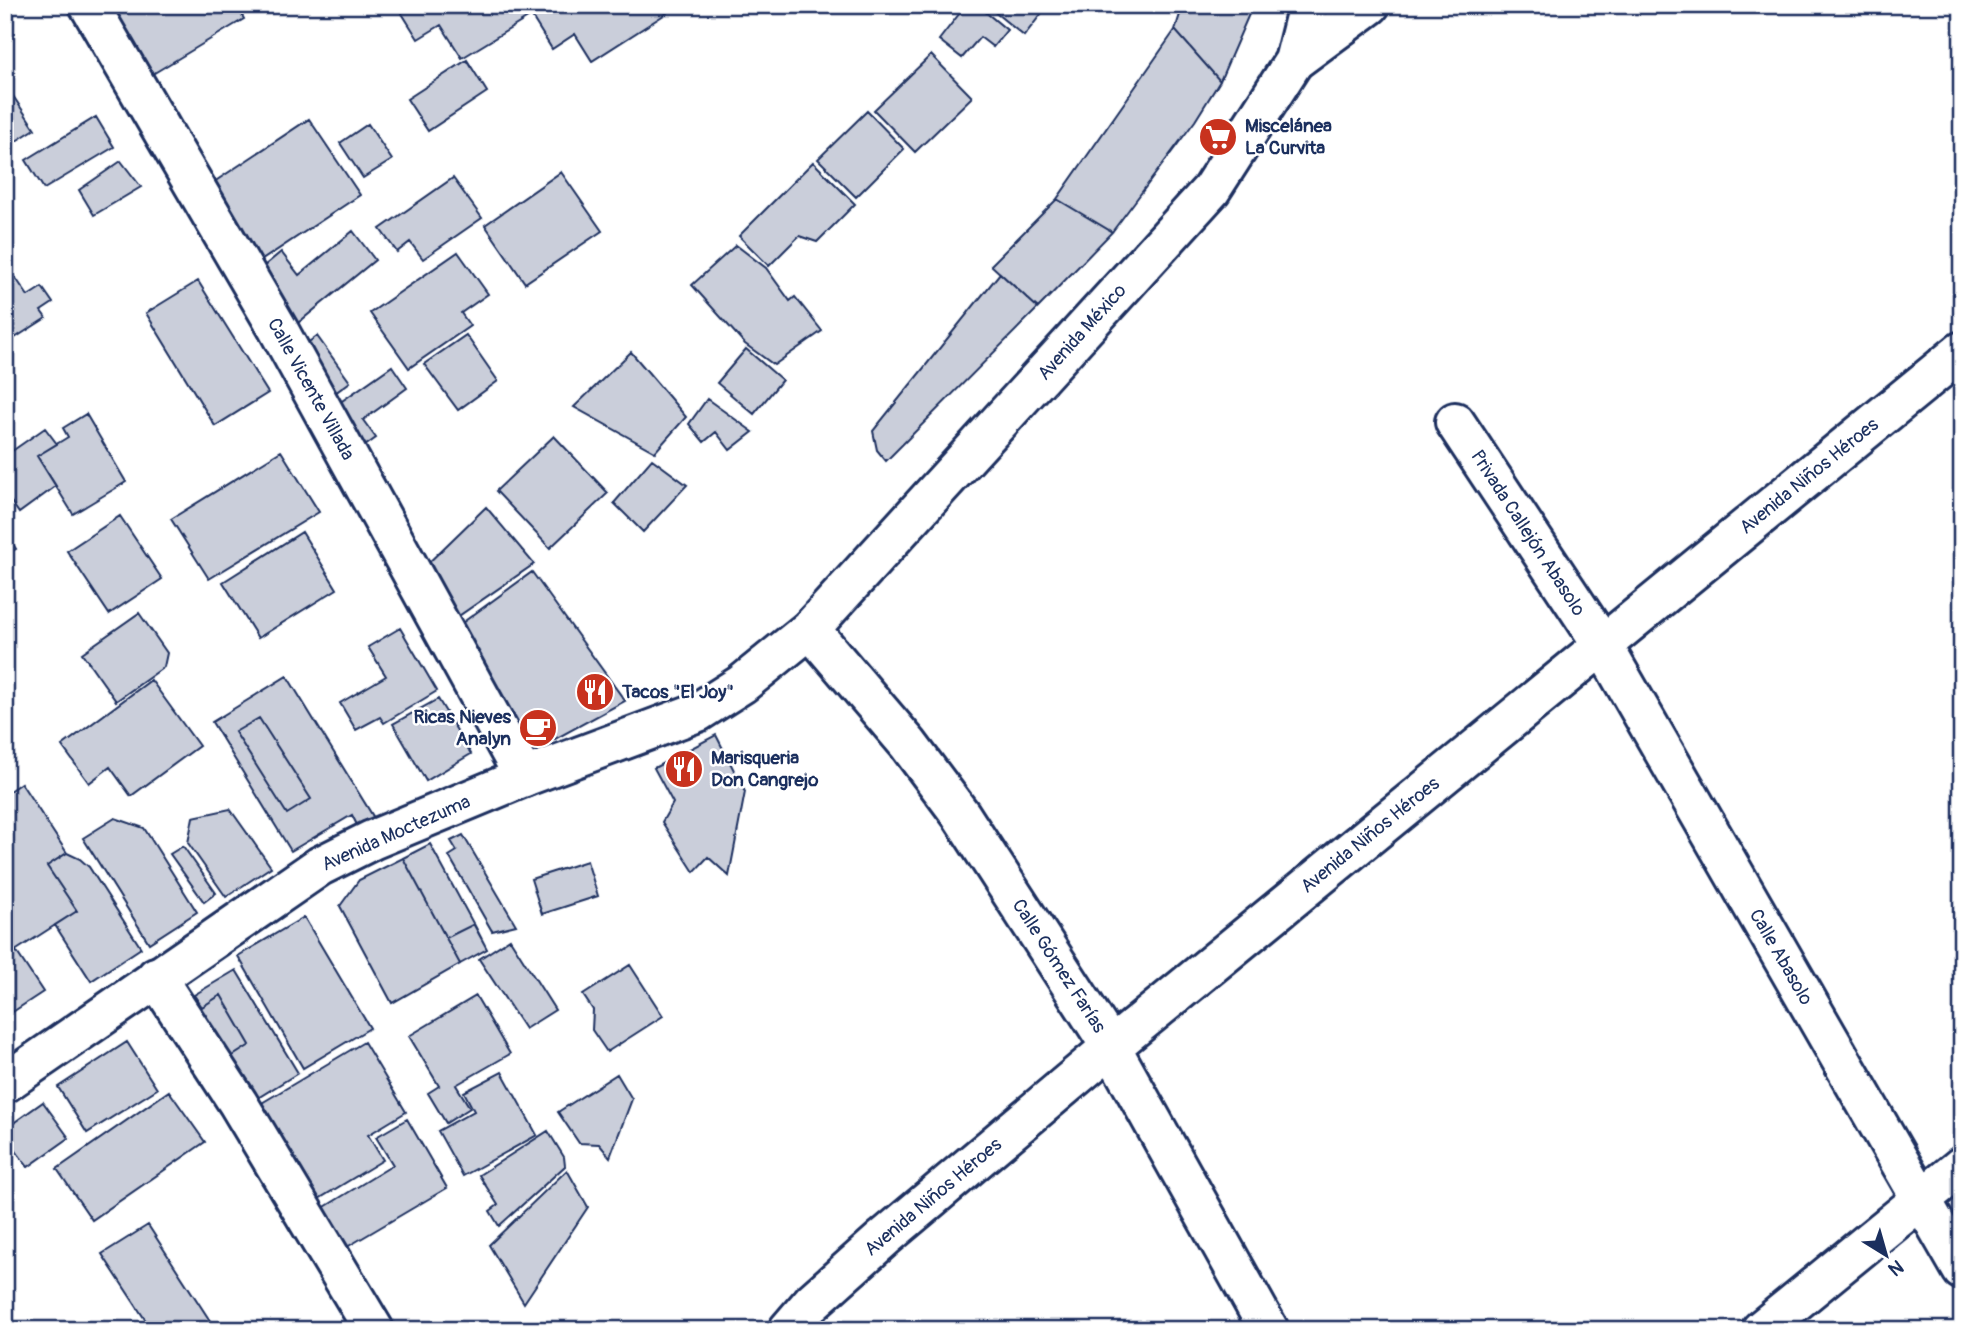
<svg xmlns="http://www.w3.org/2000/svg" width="1967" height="1335" viewBox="0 0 1967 1335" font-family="Pangolin,sans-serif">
  <rect width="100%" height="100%" fill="#fff"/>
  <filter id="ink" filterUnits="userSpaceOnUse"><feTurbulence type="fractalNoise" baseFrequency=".0143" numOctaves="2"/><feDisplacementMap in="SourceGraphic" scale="14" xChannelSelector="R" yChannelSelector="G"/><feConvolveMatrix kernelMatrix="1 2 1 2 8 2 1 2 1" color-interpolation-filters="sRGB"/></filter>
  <g filter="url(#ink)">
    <path fill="#caceda" stroke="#1b2f5e" stroke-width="2" d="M102,5H236L244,19L146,78Z
      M401,5H524L531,16L462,58L441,25L418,39L398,7Z
      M551,5H662L667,13L592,61L575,34L552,49L532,17Z
      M966,5H977L1007,30L993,47L980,37L962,58L939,40Z
      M986,5H1048L1024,36Z
      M1183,5H1253L1220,81L1175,30Z
      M1175,30L1220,81L1195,121L1112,232L1057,199Z
      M931,55L972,97L915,152L874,110Z
      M467,60L487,92L428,131L407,99Z
      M5,84L35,129L5,148Z
      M867,111L904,149L856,197L818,159Z
      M96,117L114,147L44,189L26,160Z
      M309,119L360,195L259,262L208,186Z
      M368,124L392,160L363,178L340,143Z
      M121,161L141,187L94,215L79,190Z
      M813,162L855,204L817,242L799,236L769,266L739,236Z
      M561,172L602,231L525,283L485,225Z
      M453,178L482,218L423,259L410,242L397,252L380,229Z
      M1057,199L1112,232L1038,308L991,265Z
      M353,231L375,260L293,327L252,276L281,252L299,275Z
      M736,245L766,268L790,301L795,297L822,331L774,365L745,344L692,285Z
      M458,252L488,294L461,313L470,326L409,368L370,313Z
      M9,268L28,296L42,287L53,303L41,311L46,318L7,343L5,271Z
      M1000,273L1038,308L886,461L877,450L873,431Z
      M198,281L268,393L215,426L146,313Z
      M466,335L498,381L458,410L424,364Z
      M317,336L350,382L335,393L302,347Z
      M746,349L782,380L754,414L717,383Z
      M631,352L686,417L655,452L574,407Z
      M392,366L407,388L363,420L376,438L362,448L332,408Z
      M707,399L753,432L730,450L716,432L704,442L689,424Z
      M86,414L126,482L73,514L37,456L68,437L63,428Z
      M45,428L57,444L37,456L56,486L19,513L7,496L5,498V456Z
      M554,436L608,493L550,548L496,491Z
      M281,451L319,512L209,579L171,519Z
      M652,459L687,485L643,532L614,503Z
      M486,507L534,564L450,622L418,573Z
      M120,516L162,579L109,614L67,551Z
      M5,532L16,549L5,555Z
      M302,532L337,589L258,638L223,582Z
      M532,572L625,701L524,756L451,631Z
      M139,613L167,653L164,667L116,701L82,653Z
      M400,628L437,691L384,723L380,717L356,730L340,703L386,676L368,647Z
      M287,676L374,818L358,827L352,815L291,851L212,722Z
      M151,680L199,746L131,796L110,767L89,783L62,746Z
      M438,699L471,754L426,781L393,724Z
      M259,718L311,799L287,814L235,732Z
      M716,735L745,792L729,876L708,857L694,872L662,822L673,803L654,768Z
      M21,783L67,853L47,866L77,911L12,953L5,943V794Z
      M230,809L271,867L226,897L188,843L193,817Z
      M115,818L144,828L197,912L149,943L83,838Z
      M463,835L516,925L492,931L449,856L457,851L451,841Z
      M430,844L487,949L460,964L403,858Z
      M183,846L216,893L204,902L170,854Z
      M67,853L80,859L89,867L141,948L91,981L55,925L77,911L47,866Z
      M403,858L460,964L392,1003L340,906L359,880Z
      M587,861L598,896L542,914L531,879Z
      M304,917L370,1028L303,1068L238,956Z
      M474,924L487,949L460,964L446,938Z
      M510,939L555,1010L525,1029L479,959Z
      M5,943L12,953L16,951L43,992L5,1017Z
      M630,965L663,1016L607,1052L592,1030L593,1010L583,995Z
      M236,970L298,1073L248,1104L194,1012L202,1007L194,995Z
      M221,995L250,1045L223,1062L194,1012Z
      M476,996L510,1054L456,1085L470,1108L446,1123L428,1093L439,1086L409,1036Z
      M127,1042L157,1089L87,1133L58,1087Z
      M364,1042L406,1112L368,1135L383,1160L312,1203L255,1107Z
      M502,1072L537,1135L463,1176L438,1131L474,1111L464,1092Z
      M617,1074L632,1099L610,1157L599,1144L579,1143L558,1112Z
      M169,1091L205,1142L92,1220L57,1169Z
      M43,1102L69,1138L28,1167L5,1136V1129Z
      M407,1119L447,1188L347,1247L323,1208L393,1165L376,1137Z
      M548,1131L564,1157L565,1166L499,1226L490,1211L498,1205L479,1175Z
      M567,1170L588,1207L524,1303L489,1245Z
      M148,1225L216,1330H152L102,1254Z"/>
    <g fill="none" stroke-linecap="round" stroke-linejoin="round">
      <defs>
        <path id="street" d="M89,5L278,329L524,777
          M1294,61L1370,5
          M1455,422L1602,644L1962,1270
          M810,629L908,744L961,815L1111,1047L1269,1330
          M156,977L238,1103L374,1330
          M788,1330L812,1302L884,1238L1111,1047L1962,351
          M1761,1330L1962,1166"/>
        <path id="secondary" d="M5,1083L320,866L372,840L524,777L698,712L742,684L810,629L1211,190L1294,61L1308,5"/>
      </defs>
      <use href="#street" stroke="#1b2f5e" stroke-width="44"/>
      <use href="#secondary" stroke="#1b2f5e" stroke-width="44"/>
      <use href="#street" stroke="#fff" stroke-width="38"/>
      <use href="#secondary" stroke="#fff" stroke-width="38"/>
    </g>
  </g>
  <defs>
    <symbol id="supermarket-disc" viewBox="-11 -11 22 22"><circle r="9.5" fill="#c8321e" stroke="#fff"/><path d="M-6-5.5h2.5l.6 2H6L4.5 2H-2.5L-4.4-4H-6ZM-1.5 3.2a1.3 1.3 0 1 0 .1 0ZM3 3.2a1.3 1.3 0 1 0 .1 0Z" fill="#fff"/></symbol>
    <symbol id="restaurant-disc" viewBox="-11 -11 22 22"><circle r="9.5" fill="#c8321e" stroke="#fff"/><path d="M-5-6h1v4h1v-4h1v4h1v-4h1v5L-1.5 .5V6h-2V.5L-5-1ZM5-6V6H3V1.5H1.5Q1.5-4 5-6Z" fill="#fff"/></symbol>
    <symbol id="cafe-disc" viewBox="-11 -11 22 22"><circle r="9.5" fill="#c8321e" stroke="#fff"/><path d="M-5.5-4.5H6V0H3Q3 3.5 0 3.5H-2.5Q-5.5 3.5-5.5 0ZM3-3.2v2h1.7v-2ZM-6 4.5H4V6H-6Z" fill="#fff"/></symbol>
  </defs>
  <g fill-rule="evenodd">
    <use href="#supermarket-disc" x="1196" y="115" width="44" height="44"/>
    <use href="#restaurant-disc" x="573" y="670" width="44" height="44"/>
    <use href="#cafe-disc" x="516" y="706" width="44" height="44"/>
    <use href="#restaurant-disc" x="662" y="747" width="44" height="44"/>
  </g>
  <g text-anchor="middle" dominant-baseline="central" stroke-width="5" stroke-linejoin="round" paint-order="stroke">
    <g font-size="19" font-weight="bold" fill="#1b2f5e" stroke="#fff" text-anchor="start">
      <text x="1245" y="126">Miscelánea<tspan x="1245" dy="22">La Curvita</tspan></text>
      <text x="622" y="692">Tacos "El Joy"</text>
      <text x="511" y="717" text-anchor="end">Ricas Nieves<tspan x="511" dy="22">Analyn</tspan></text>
      <text x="711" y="758">Marisqueria<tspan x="711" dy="22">Don Cangrejo</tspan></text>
    </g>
    <g font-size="19" fill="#1b2f5e" stroke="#fff">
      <text transform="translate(1082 332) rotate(-48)">Avenida México</text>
      <text transform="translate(311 389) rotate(61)">Calle Vicente Villada</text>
      <text transform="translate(1809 476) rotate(-39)">Avenida Niños Héroes</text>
      <text transform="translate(1528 533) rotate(57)">Privada Callejón Abasolo</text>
      <text transform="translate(396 833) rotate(-24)">Avenida Moctezuma</text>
      <text transform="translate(1370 835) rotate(-39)">Avenida Niños Héroes</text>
      <text transform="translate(1781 957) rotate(60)">Calle Abasolo</text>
      <text transform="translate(1059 966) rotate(57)">Calle Gómez Farías</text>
      <text transform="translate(933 1197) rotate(-40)">Avenida Niños Héroes</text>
    </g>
  </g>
  <rect width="1967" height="1335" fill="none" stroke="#fff" stroke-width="28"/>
  <rect x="14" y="14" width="1939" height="1307" fill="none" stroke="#1b2f5e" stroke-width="2.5" filter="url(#ink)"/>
  <g transform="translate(1886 1255) rotate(143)" stroke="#ffffff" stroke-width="5" paint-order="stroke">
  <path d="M0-5L12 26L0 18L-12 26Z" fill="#1b2f5e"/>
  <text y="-10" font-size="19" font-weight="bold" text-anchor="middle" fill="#1b2f5e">N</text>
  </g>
</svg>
